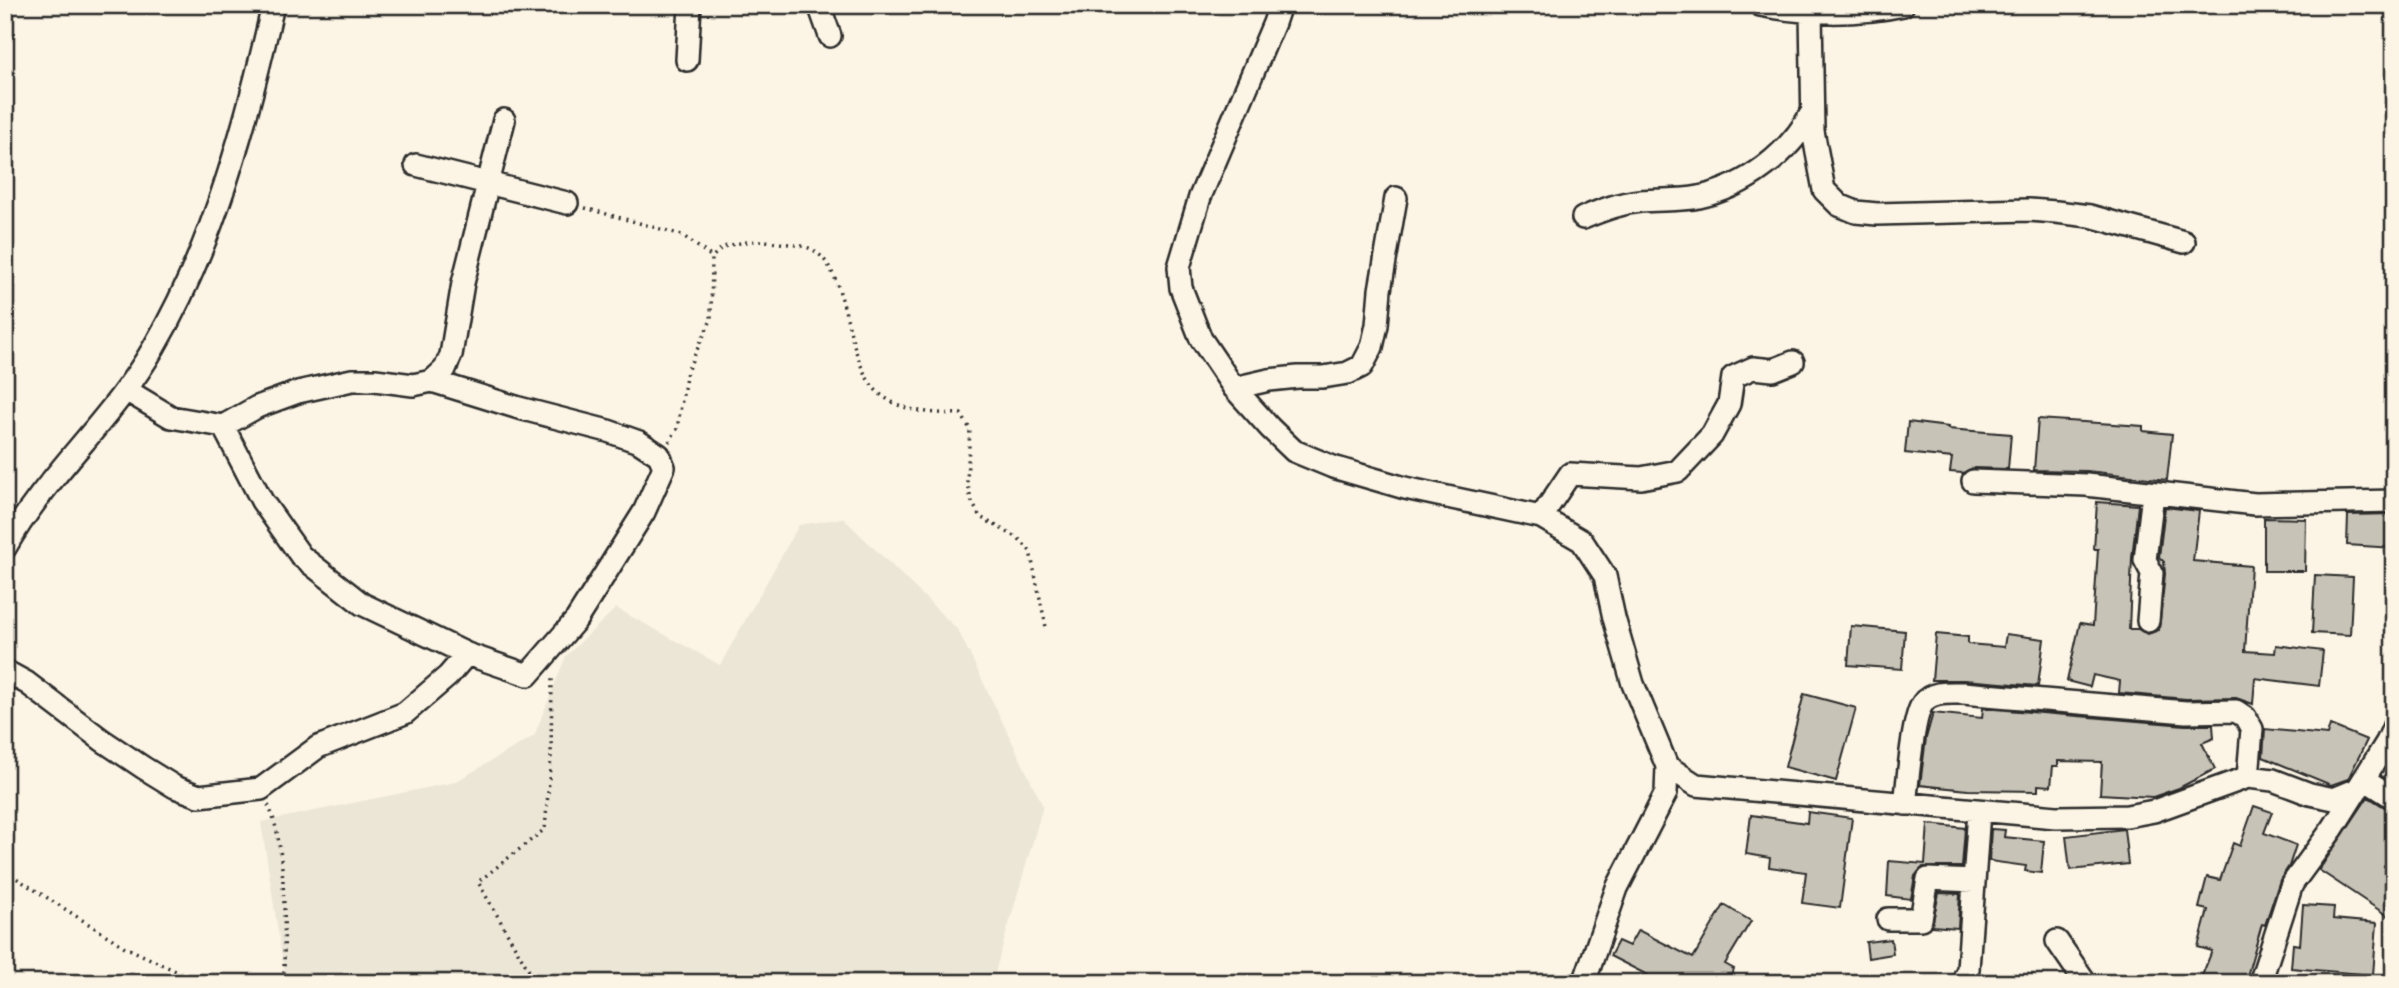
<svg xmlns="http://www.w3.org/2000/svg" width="2399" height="988" viewBox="0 0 2399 988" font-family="'Indie Flower',sans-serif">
  <rect width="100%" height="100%" fill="#fcf5e5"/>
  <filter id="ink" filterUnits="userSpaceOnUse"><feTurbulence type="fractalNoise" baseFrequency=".0143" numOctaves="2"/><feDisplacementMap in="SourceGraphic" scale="14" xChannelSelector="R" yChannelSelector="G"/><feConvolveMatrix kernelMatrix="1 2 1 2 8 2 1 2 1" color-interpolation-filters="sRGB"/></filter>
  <g filter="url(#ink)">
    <path fill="#ece6d7" d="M843,518L958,630L1043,806L992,983H286L261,822L455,782L534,736L566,656L616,608L720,665L799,525Z"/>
    <path fill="#c8c3b7" stroke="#2b2b2b" stroke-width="2" d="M2038,419L2143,426V431L2172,434L2167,480L2087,471L2034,470Z
      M1908,422L1948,427V429L2011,434L2008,469L1973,468L1963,473L1950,472L1952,458L1905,453Z
      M2097,502L2138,505L2132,558L2129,629H2138L2148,634L2159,630L2165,574L2164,562L2159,557L2165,507L2199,511L2193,561L2251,566L2245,651L2275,653L2276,645L2323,651L2319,686L2255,678L2253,704L2236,698L2186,699L2119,693L2120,681L2093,675L2090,687L2067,681L2080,623L2093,625L2098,549H2094Z
      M2394,514V548L2347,545L2348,515Z
      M2264,518L2306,519L2305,571H2264Z
      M2315,575L2353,577L2350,635L2312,633Z
      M1851,626L1905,631L1902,669L1848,665Z
      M1936,634L1968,637V644L2004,647L2006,634L2044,639L2038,686L1964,680H1932Z
      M1804,694L1856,708L1836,781L1785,767Z
      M1983,708L2185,725H2213L2214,738L2202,743L2215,769L2179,788L2153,797L2100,794L2102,762L2058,761V766H2053L2051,786L2038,785V791L1968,790L1920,785L1926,738L1933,713L1982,718Z
      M2330,725L2367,740L2348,779L2331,785L2263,757L2265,729L2327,735Z
      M2368,797L2394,813V852L2384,866L2394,872V920L2319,870Z
      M2254,806L2272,812L2264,833L2296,845L2289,866L2280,880L2265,925L2262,924L2245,983H2199L2212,951L2198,947L2208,910L2199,908L2207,877L2220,880L2233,843L2240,846Z
      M1808,812L1852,818L1840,908L1802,903L1806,872L1769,867L1770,858L1746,854L1751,815L1807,823Z
      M1928,824L1965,828L1962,867H1923L1915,876L1911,899L1887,896L1889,861L1925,864Z
      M1991,829L2005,830L2004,837L2044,841L2041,873L2025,871L2026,866L1989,861Z
      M2124,829L2128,864L2070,870L2066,836Z
      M1939,893L1960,894L1958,928L1932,926Z
      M1724,905L1751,921L1725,964L1734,969L1727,983H1663L1610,956L1618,941L1629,946L1638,930L1693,958Z
      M2303,905L2334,907L2333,919L2377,923L2373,975L2291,968L2293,944L2300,945Z
      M1891,939L1893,954L1868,958L1866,942Z"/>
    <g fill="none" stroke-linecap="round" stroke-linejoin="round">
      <defs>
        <path id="minor" d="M819,5L830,36
          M1280,5L1274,23L1200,197L1179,267L1181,288L1201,339L1234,388L1270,428L1294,451L1333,467L1405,488L1541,517L1582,541L1605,576L1614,618L1633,684L1667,766L1696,785L2056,817L2127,816L2154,811L2248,777L2273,780L2310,794L2334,799L2358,789
          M1760,5C1805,14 1858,15 1903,5
          M1811,11L1813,131L1824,190L1839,205L1856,212L1877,214L2029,210L2056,212L2090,216L2184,242
          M687,60L690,5
          M416,165L567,203
          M1583,218C1602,210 1620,203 1640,201C1659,199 1680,201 1699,197C1746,187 1789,154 1812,112
          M432,381L445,369L451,355L463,283L504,120
          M1234,388L1269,380L1298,377H1323L1348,373L1362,366L1372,347L1377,325L1380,290L1396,198
          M126,390L171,417L223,426L257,407L298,392L352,380H375L413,385L432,381L519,408L608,431L639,442L659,455L664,467L644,512L576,620L528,675L467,654L362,604L301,556L262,501L223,426
          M1973,481L2086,485L2255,504L2394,501
          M1541,517L1570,474L1641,478L1678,471L1712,435L1729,404L1733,377L1753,368L1773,370L1793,362
          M5,548C46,475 112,420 154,347C213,247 248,118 273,5
          M2148,621L2152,573L2145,560L2153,494
          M5,671L27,683L102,740L144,768L175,787L199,796L261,789L318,747L405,713L448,676L467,654
          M2364,779L2394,798
          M1905,804C1908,784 1912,717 1923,703C1931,691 1950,693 1963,693L2186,712L2236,711L2245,717L2252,729L2248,777
          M1888,919H1921L1928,879L1974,881
          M2057,941L2086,983
          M1584,983L1617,888L1666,793L1667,766
          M1962,983L1968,969L1979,811
          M2260,983L2292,884L2333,828L2387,742L2394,726"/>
      </defs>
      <use href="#minor" stroke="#2b2b2b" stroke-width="26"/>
      <path stroke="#2b2b2b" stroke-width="3.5" stroke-dasharray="2 5" stroke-linecap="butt" d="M585,208L682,235L712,257
        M669,442L677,429L687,371L711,320L712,257C716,254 719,249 724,247C736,243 759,239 772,242C783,244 798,244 809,248C852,266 842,362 880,394C903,413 933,413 961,414L970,429L967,481L971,500L980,517L1018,538L1030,551L1046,627
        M268,805C288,844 284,937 284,983
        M5,871L125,947L197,981L207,983
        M536,983L478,882L545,829L551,757L552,678"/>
      <use href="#minor" stroke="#fcf5e5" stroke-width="21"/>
    </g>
  </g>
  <rect width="2399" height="988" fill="none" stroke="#fcf5e5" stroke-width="28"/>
  <rect x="14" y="14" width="2371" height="960" fill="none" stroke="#2b2b2b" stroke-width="2.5" filter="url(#ink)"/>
</svg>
